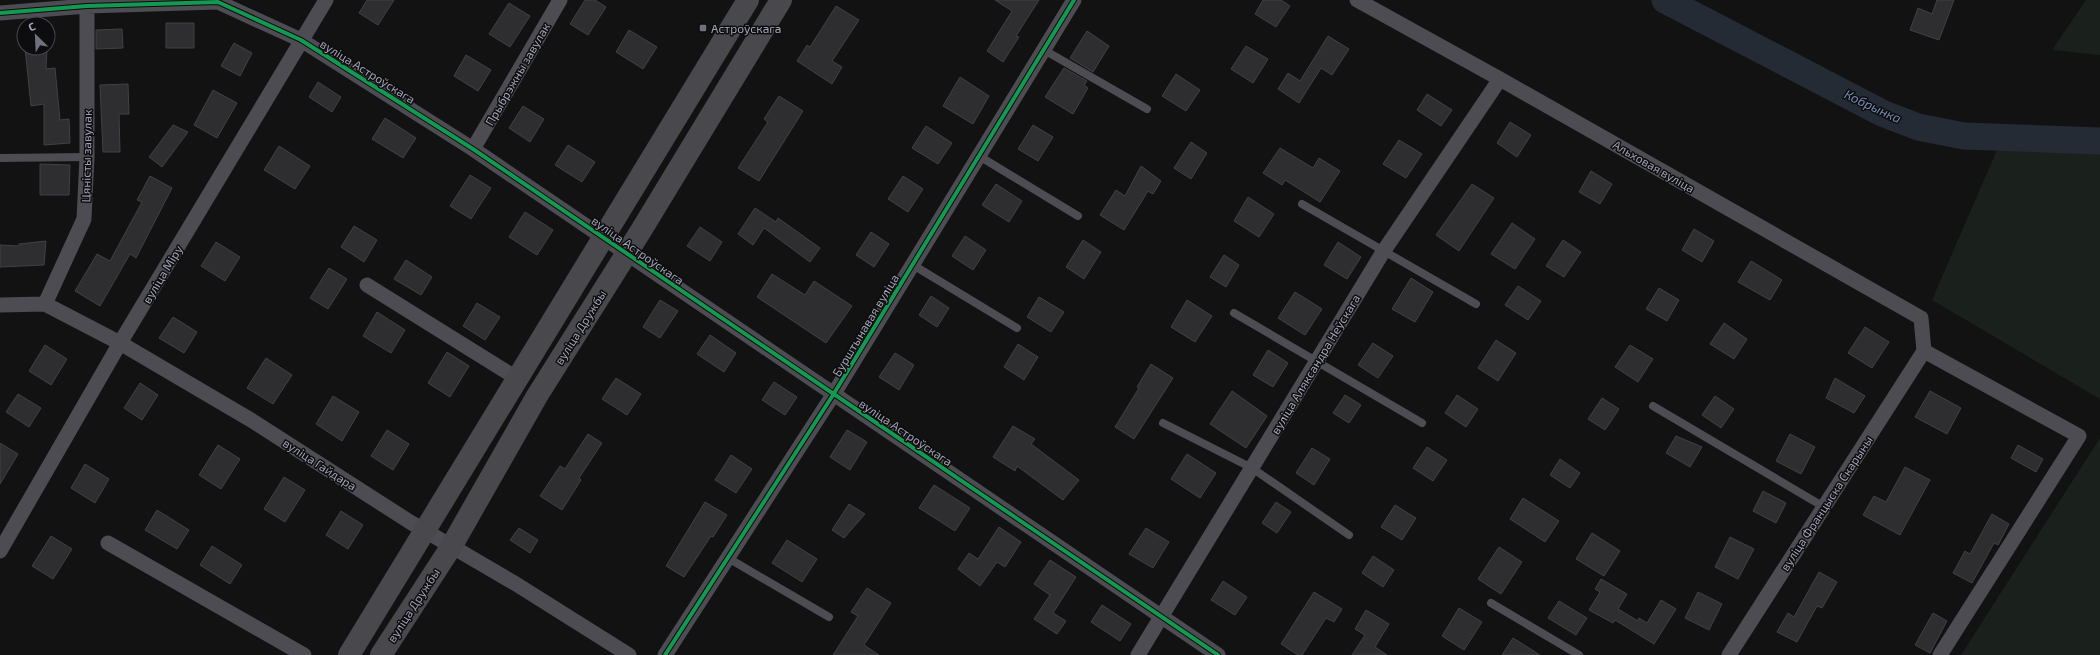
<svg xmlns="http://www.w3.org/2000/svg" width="2100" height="655" viewBox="0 0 2100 655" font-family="'Exo 2',sans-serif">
  <rect width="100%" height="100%" fill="#121212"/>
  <path fill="#1a211c" d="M2086,0H2100V55L2052,50Z
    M1997,150L2100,151V399L1932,300Z
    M2100,438V655H1961Z"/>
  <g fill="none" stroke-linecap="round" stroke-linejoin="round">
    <path stroke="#252b35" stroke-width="27" d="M1665,0L1882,113L1918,127L1964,136L2100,141"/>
  </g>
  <path fill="#2e2e30" stroke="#414146" d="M367,0H394L378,25L359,13Z
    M585,0H595L606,7L588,35L570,24Z
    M995,0H1039L1016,36L1019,37L1003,62L987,51L1012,11Z
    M1263,0H1281L1290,6L1276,27L1255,14Z
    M1937,0H1954L1939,40L1910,30L1918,8L1932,14Z
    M509,3L530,16L510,47L489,34Z
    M836,6L859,20L832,61L842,67L832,84L797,61L807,45L810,47Z
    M166,23H194V48H166Z
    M122,29L123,48L96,49V30Z
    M629,30L657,47L643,69L616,52Z
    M1087,31L1109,46L1093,72L1070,58Z
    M1328,36L1349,49L1332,75L1321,68L1299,103L1278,89L1288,73L1300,81Z
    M234,43L252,53L240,76L221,66Z
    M1246,46L1268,59L1253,83L1231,69Z
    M25,48H47L46,69L55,68L60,120L69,119L70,143L44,145V104L31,106Z
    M466,55L491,70L478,91L454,76Z
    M1064,68L1087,81L1084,85L1088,88L1073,114L1045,97Z
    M1176,74L1200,90L1186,111L1162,96Z
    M960,77L989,96L973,124L943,106Z
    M318,82L341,97L332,112L309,97Z
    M128,84L129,114H119L120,152H103L100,85Z
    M213,90L237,103L217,138L194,125Z
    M1427,94L1452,110L1441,126L1417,110Z
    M779,96L803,111L759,181L738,168L768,122L764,119Z
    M523,106L544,119L530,142L509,128Z
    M385,118L416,138L403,158L372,139Z
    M1510,122L1531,135L1517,157L1497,143Z
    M173,125L188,132L162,167L149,157Z
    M1033,125L1053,137L1038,161L1018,149Z
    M926,126L952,143L938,164L912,148Z
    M1399,140L1422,154L1406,178L1383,164Z
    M1191,142L1207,153L1191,179L1174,168Z
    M568,145L595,162L582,182L555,165Z
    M279,146L310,166L295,189L264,170Z
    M1280,148L1313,168L1319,158L1340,171L1320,202L1285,180L1282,185L1263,173Z
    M40,164L70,165L69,195H40Z
    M1141,166L1161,181L1153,194L1148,191L1124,230L1100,215L1116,190L1125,196Z
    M1591,171L1612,184L1600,204L1579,192Z
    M470,175L491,188L471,219L450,206Z
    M150,176L172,188L136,258L130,254L100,306L75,291L97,254L110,261L142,202L137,200Z
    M903,176L923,189L908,212L888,199Z
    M996,184L1022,201L1009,222L982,205Z
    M1472,184L1494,198L1459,251L1436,235Z
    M1248,197L1274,214L1259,237L1234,221Z
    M755,208L776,222L778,218L820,248L810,262L764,228L753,245L738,234Z
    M525,212L553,230L537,255L509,237Z
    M1512,223L1535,239L1515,269L1491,254Z
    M354,226L377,240L364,262L341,247Z
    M700,227L722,242L710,261L687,246Z
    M1694,229L1714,241L1702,262L1682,250Z
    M871,232L889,244L874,267L856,255Z
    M965,236L986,250L973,270L952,256Z
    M1083,240L1101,252L1084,279L1066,267Z
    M1563,240L1581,252L1564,277L1546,266Z
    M46,241L44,265L0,267V245L19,246V244Z
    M216,242L240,257L225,281L201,266Z
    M1338,242L1361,257L1347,279L1324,265Z
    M1224,255L1239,265L1226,287L1210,277Z
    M406,260L432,277L421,295L394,279Z
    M1751,261L1782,280L1770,300L1738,282Z
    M329,268L347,279L328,309L310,298Z
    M772,274L805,295L814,281L852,306L826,343L757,297Z
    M1411,278L1433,292L1415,322L1392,309Z
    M1518,286L1541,301L1528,320L1505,305Z
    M1659,288L1679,300L1667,321L1646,309Z
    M1295,292L1322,309L1305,335L1278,318Z
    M931,296L949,308L937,327L919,315Z
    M1039,297L1064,312L1051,332L1027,317Z
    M660,300L678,311L660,338L643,327Z
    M1187,300L1212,316L1195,342L1171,327Z
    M477,303L500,317L485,340L463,326Z
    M377,312L405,330L391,353L363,336Z
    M173,317L197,332L184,353L159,338Z
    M1724,323L1747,339L1734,359L1710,344Z
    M1865,327L1889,342L1872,368L1848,353Z
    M710,335L736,353L724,372L697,354Z
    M1496,340L1516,353L1498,381L1478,368Z
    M1373,343L1393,356L1378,378L1358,365Z
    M1018,344L1038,357L1024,380L1004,367Z
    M45,345L67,359L51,385L29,371Z
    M1630,345L1653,359L1638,382L1615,367Z
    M1268,350L1288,363L1273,387L1253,375Z
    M447,352L469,366L450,397L428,383Z
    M895,353L914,365L899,390L879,377Z
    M266,358L292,375L273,404L247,388Z
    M1151,364L1173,378L1134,439L1115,427L1139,388L1137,387Z
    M616,378L641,394L627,415L602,399Z
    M1835,378L1865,396L1854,413L1826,398Z
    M774,382L797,397L785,415L762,400Z
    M140,383L158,395L142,420L124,408Z
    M1232,391L1267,416L1246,448L1210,424Z
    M1930,391L1961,408L1947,434L1915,417Z
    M18,394L41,408L29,427L6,412Z
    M1345,395L1361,405L1349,423L1333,413Z
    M1457,395L1478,409L1466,427L1445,413Z
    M333,396L359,412L342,441L316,424Z
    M1715,396L1734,409L1721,428L1702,415Z
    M1602,398L1619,409L1605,430L1588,419Z
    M1013,426L1035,439L1031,444L1079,480L1063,500L1017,466L1015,471L993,457Z
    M387,430L409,444L393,470L371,456Z
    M847,430L867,442L850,470L830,457Z
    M588,434L602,443L579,478L581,480L562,510L540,496L560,466L565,469Z
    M1790,434L1815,447L1801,474L1776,461Z
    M1676,436L1702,447L1690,467L1666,453Z
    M0,443L18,454L0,484Z
    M218,445L240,459L221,489L199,475Z
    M2018,445L2043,459L2036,472L2011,458Z
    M1427,447L1447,460L1433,481L1413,468Z
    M1312,448L1330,459L1314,485L1296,473Z
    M1187,454L1216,473L1200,498L1171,479Z
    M731,455L752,469L736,493L715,480Z
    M1560,459L1580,473L1570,488L1550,475Z
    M85,464L109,479L95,503L71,488Z
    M1905,467L1930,480L1900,535L1863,515L1874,496L1886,502Z
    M284,477L305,490L285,522L264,509Z
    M934,485L970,508L955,531L919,508Z
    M1763,491L1786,503L1776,523L1753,511Z
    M1523,498L1559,521L1545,542L1510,519Z
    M705,502L727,515L713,537L711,536L684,577L666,566Z
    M1276,502L1291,512L1277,533L1262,523Z
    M849,504L865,514L844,538L832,530Z
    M1395,505L1416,518L1402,540L1381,527Z
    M157,510L189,530L177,549L145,530Z
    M341,511L363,525L348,549L326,535Z
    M1992,514L2009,524L1998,545L1994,543L1972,583L1953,573L1965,551L1970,554Z
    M999,527L1021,542L1005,567L997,562L980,586L958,569L969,553L978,559Z
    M519,528L538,540L530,553L510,540Z
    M1146,528L1169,542L1153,568L1129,554Z
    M1592,533L1620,551L1604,576L1576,559Z
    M51,536L72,549L53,579L32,566Z
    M1730,537L1754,549L1738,579L1715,567Z
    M787,540L817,559L802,582L772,563Z
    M212,546L242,565L230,584L200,565Z
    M1499,547L1522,562L1501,594L1478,579Z
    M1373,556L1394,570L1383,587L1362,573Z
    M1050,560L1076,577L1053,613L1066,621L1057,634L1034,619L1050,595L1034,584Z
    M1819,572L1837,582L1822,608L1817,606L1797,642L1777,632L1788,613L1794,617Z
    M1601,579L1627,594L1618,609L1638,621L1639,618L1647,623L1661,600L1676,609L1654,644L1615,620L1613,623L1589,610L1600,592L1595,589Z
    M1223,581L1247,597L1235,615L1211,600Z
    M867,588L891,603L864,645L879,655H833L858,616L851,612Z
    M1314,592L1342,609L1334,622L1326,618L1302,655H1298L1281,644Z
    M1698,592L1722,604L1709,630L1685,618Z
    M1559,601L1587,618L1576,635L1548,618Z
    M1102,605L1131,624L1120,641L1091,622Z
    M1459,608L1482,622L1464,650L1442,636Z
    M1366,610L1389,624L1375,647L1387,655H1352L1365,635L1355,629Z
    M1933,613L1947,621L1930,653L1915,645Z
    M1513,638L1540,655H1502Z"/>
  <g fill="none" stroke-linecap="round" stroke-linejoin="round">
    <path stroke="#4c4c52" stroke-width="8" d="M1044,50L1147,109
      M979,156L1078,216
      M0,158L87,157
      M1302,204L1476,304
      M913,265L1017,328
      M1234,313L1422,423
      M1653,406L1824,507
      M1163,423L1252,468L1349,535
      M728,558L829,617
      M1491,603L1579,655"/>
    <path stroke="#4c4c52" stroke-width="15" d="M1357,0L1500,79L1921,318L1924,351
      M0,13L87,6L218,2L301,40L473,149L1218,655
      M473,149L560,0
      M367,285L518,379
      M45,304L84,219L87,157V0
      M0,305L45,304L120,343L251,420L410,522L516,584L629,655
      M1924,351L2079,436L1940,655
      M108,543L304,655
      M0,551L120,343L326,0
      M665,655L833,395L1074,0
      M1138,655L1383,252L1500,79
      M1729,655L1924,351"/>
    <path stroke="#49494d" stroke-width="22" d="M349,655L748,0
      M381,655L451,547L537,396L642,229L781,0"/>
    <defs>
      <path id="cycleway" d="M0,13L87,6L218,2L301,40L473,149L1218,655
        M665,655L833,395L1074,0"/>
    </defs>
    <use href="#cycleway" stroke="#0d0c0e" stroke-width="6"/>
    <use href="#cycleway" stroke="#139951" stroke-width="4"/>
  </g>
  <rect fill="#6f717c" stroke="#0d0c0e" stroke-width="1.5" x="699" y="24" width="8" height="8" rx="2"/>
  <g text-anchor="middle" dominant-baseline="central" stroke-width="3" stroke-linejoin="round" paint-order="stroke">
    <g font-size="12" fill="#a1a4b5" stroke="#0d0c0e" text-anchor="start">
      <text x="711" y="28">Астроўскага</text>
    </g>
    <g font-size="12" fill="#a1a4b5" stroke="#0d0c0e">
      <text transform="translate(368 71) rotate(32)">вуліца Астроўскага</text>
      <text transform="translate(517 74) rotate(-60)">Прыбрэжны завулак</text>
      <text transform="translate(86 156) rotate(-89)">Цяністы завулак</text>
      <text transform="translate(1654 166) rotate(30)">Альховая вуліца</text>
      <text transform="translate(638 250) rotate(35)">вуліца Астроўскага</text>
      <text transform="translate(162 274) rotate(-59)">вуліца Міру</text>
      <text transform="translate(865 325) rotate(-59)">Бурштынавая вуліца</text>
      <text transform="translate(580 327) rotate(-58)">вуліца Дружбы</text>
      <text transform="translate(1315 364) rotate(-59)">вуліца Аляксандра Неўскага</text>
      <text transform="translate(906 432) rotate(34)">вуліца Астроўскага</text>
      <text transform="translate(320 464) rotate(33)">вуліца Гайдара</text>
      <text transform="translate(1826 503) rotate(-57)">вуліца Францыска Скарыны</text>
      <text transform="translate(413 605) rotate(-57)">вуліца Дружбы</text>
    </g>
    <g font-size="13" font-style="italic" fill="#758ab4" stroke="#0d0c0e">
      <text transform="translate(1873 106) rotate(25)">Кобрынка</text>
    </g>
  </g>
  <g transform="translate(36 36) rotate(336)"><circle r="19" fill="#0d0c0e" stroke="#484951"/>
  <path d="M0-3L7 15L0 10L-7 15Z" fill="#6f717c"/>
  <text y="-6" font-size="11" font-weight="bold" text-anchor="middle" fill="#a1a4b5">С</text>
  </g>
</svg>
